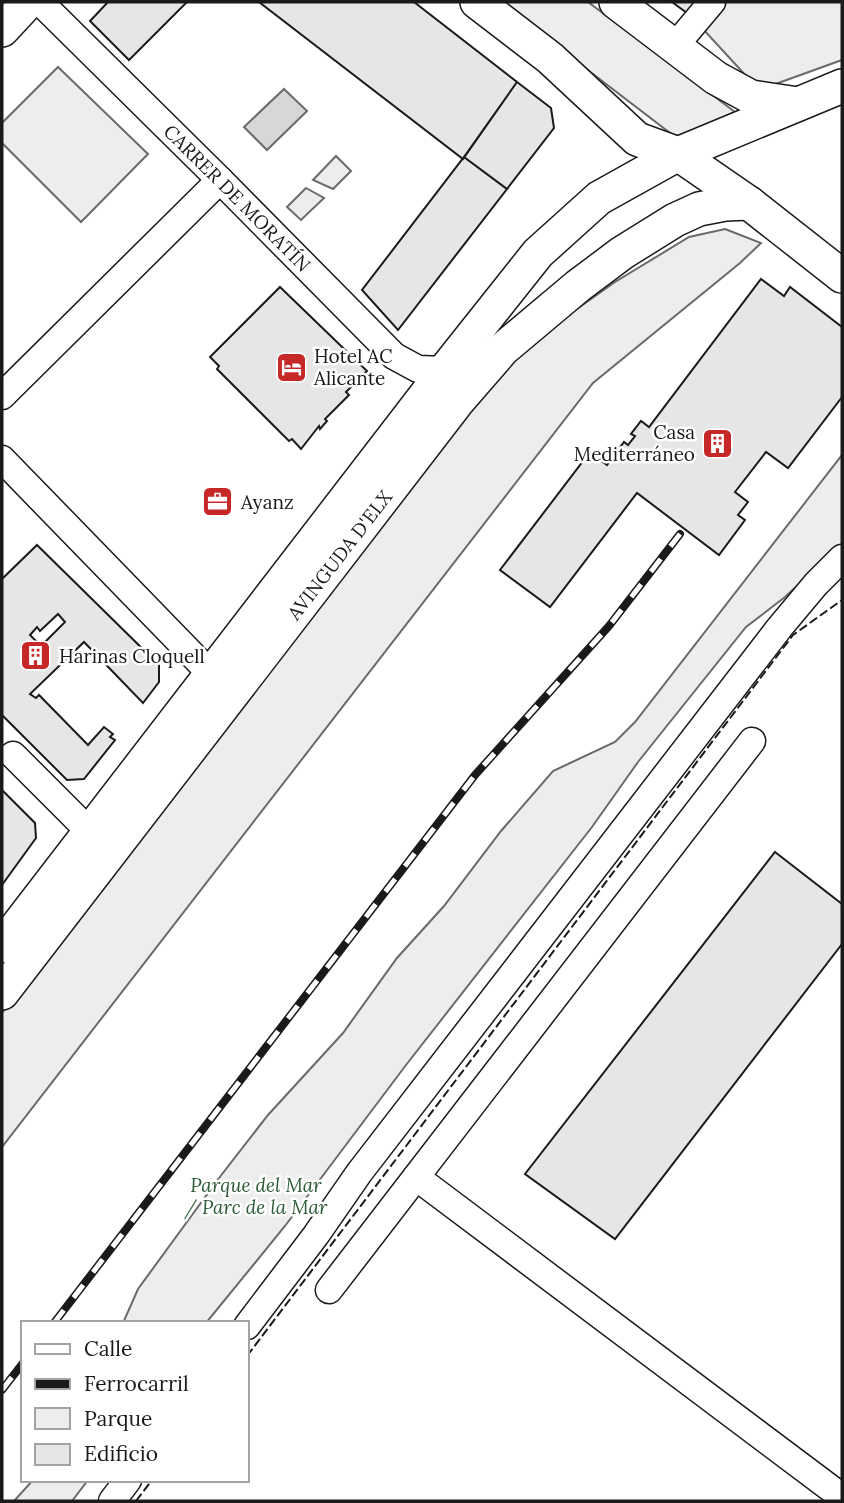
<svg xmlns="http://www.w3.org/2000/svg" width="844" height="1503" viewBox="0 0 844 1503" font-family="Lora,serif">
  <rect width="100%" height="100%" fill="#fff"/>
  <path fill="#ededed" stroke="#6a6a6a" stroke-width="2" d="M499,2H588L735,112L678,139Z
    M703,2H842V60L759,90L691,16Z
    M58,67L148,154L81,222L2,143V123Z
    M336,156L351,171L333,189L313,180Z
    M306,188L324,198L301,220L287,207Z
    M725,229L761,243L740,263L593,383L2,1147V1013L482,387L532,341L615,282L689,237Z
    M842,455V544L785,597L746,627L638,762L592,827L406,1065L285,1226L206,1323H123L138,1289L219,1178L268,1115L343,1033L397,958L444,906L501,831L553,771L615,742L635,722Z
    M33,1480H88L72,1501H14Z"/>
  <path fill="#d7d7d7" stroke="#6a6a6a" stroke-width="2" d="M284,89L307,111L267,150L244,127Z"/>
  <path fill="#e6e6e6" stroke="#1a1a1a" stroke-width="2" fill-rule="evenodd" d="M108,2H187L129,60L90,21Z
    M259,2H414L517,82L463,159Z
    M672,2H703L691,16Z
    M517,82L551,108L554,128L507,189L464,157Z
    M464,157L507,189L398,330L362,290Z
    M761,279L784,296L790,287L842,327V397L788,468L766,452L735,492L748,502L738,515L745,520L719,555L637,493L550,607L500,570L590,452L607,465L624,442L628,445L635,436L631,434L641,421L649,427Z
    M280,287L367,371L346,392L349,395L325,419L327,421L320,429L319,426L301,449L292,439L289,441L217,369L219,366L210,357Z
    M37,545L159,665V682L143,703L84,642L30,694L36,698L39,695L88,745L104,727L113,734L110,737L115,740L84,779L67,780L2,715V579ZM58,614L65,622L41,646L30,635L37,627L40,631Z
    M2,790L35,823L36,838L2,885Z
    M775,852L842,904V944L615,1239L525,1174Z"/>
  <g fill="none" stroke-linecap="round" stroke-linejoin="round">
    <defs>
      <g id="minor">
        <path id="s1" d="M40,2L220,180L394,356L418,369L445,370"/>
        <path d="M675,46L712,2"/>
        <path d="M2,396L220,180"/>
        <path d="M2,459L211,674"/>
        <path d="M13,755L90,832"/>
        <path d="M416,1177L842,1497"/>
        <path d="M329,1290L752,741"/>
        <path d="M247,1326L316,1235L359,1173L780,627L816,584L842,558"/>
        <path d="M112,1501L128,1480"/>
      </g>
      <g id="major">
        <path d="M477,2L550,58L637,139L678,154L749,203L842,276"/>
        <path d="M616,2L716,78L751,97L798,104"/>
        <path d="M2,30L28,2"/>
        <path d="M2,946L445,370L538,253L599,198L678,154L842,86"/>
        <path id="s2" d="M2,993L458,401L503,349L578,286L622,253L675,220L699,209L725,204L749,203"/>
      </g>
    </defs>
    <use href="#minor" stroke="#1a1a1a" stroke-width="29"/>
    <use href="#major" stroke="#1a1a1a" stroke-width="36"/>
    <use href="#minor" stroke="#fff" stroke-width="26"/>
    <use href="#major" stroke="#fff" stroke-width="33"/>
    <defs>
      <path id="rail" d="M54,1323L475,775L609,626L680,534
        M2,1390L23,1363"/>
    </defs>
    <use href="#rail" stroke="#1a1a1a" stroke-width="8"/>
    <use href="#rail" stroke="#fff" stroke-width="5" stroke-dasharray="16" stroke-linecap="butt"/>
    <path stroke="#1a1a1a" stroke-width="2" stroke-dasharray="9 3.5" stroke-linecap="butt" d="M247,1356L793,635L842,600
      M136,1501L152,1480"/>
  </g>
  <defs>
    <symbol id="hotel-square" viewBox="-11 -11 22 22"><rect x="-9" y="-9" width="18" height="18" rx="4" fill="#c62828" stroke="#fff"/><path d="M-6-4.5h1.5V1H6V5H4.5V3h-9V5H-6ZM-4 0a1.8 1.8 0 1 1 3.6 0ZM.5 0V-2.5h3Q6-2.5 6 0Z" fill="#fff"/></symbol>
    <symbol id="building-square" viewBox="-11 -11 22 22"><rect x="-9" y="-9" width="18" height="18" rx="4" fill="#c62828" stroke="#fff"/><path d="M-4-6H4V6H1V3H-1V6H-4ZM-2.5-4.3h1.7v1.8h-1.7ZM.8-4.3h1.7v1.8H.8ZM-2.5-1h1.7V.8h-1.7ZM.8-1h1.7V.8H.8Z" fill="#fff"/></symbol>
    <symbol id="office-square" viewBox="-11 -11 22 22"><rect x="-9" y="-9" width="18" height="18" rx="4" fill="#c62828" stroke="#fff"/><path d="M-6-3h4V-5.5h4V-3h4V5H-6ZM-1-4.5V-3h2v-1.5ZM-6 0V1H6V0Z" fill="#fff"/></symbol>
  </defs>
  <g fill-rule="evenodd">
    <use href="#hotel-square" x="274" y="350" width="35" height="35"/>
    <use href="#building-square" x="700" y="426" width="35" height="35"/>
    <use href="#office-square" x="200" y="484" width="35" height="35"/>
    <use href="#building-square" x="18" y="638" width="35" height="35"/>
  </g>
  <g text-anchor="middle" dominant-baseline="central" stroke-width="5" stroke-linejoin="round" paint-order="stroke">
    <g font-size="19" fill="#1a1a1a" stroke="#fff">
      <text stroke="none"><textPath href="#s1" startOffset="278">CARRER DE MORATÍN</textPath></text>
      <text stroke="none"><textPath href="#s2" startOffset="553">AVINGUDA D'ELX</textPath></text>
    </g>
    <g font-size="19" fill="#1a1a1a" stroke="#fff" text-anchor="start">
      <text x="314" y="356">Hotel AC<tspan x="314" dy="22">Alicante</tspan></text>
      <text x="695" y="432" text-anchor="end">Casa<tspan x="695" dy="22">Mediterráneo</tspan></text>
      <text x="241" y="502">Ayanz</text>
      <text x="59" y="656">Harinas Cloquell</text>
    </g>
    <g font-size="19" font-style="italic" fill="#2b5a34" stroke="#fff">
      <text x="256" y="1185">Parque del Mar<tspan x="256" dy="22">/ Parc de la Mar</tspan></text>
    </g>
  </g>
  <rect width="844" height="1503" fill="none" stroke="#1a1a1a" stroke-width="7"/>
  <rect x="21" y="1321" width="228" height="161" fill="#ffffff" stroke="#a3a3a3" stroke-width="2"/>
  <rect x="35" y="1344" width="35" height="10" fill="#ffffff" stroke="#a3a3a3" stroke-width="2"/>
  <text x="84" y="1356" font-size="21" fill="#1a1a1a">Calle</text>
  <rect x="35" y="1379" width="35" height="10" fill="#1a1a1a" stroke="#a3a3a3" stroke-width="2"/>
  <text x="84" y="1391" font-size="21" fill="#1a1a1a">Ferrocarril</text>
  <rect x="35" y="1408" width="35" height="21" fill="#ededed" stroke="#a3a3a3" stroke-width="2"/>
  <text x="84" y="1426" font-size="21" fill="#1a1a1a">Parque</text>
  <rect x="35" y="1444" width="35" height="21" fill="#e6e6e6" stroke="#a3a3a3" stroke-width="2"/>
  <text x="84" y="1461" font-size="21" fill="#1a1a1a">Edificio</text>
</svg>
